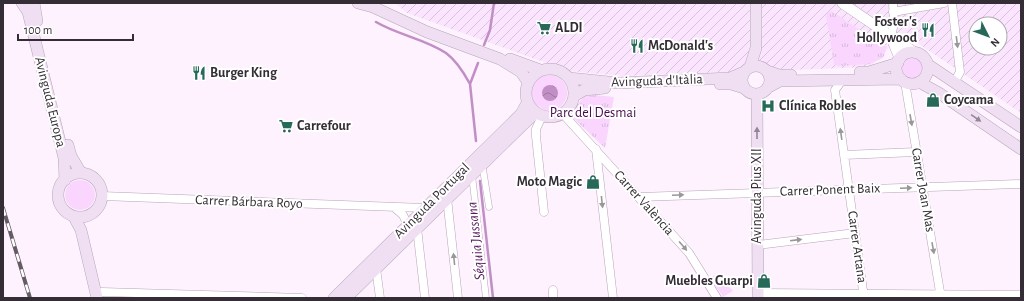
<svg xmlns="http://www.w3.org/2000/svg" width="1024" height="301" viewBox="0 0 1024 301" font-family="'Alegreya Sans',sans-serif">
  <defs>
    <pattern id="industrial-furrows" width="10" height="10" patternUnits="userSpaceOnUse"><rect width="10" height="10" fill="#fbe4fe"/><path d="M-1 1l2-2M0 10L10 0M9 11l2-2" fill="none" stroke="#d8c4da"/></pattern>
    <pattern id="park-tufts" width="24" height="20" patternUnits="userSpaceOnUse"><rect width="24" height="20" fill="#fad6fe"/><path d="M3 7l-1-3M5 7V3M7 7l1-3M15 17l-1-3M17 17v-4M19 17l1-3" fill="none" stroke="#d7b8da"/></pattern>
    <pattern id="water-waves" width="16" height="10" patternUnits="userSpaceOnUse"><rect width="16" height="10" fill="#c18fc6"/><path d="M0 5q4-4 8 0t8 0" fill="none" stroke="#9e75a2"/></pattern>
  </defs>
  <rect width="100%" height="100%" fill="#fdf2fe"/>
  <path fill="url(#industrial-furrows)" fill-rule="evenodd" d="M395,3H1021V113L903,33L870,67L623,76L569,71L407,13ZM976,24H1000V48H976Z"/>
  <path fill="#fad6fe" d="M902 68a10 10 0 1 1 20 0a10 10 0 1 1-20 0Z
    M553,75C569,80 572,98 559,108L546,111L535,104L531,92C533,81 541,74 553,75Z
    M65 195a15 15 0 1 1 30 0a15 15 0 1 1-30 0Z"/>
  <path fill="url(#park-tufts)" d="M832,11L870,37L873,34L887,47L883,58L870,64L838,66L834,64L826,16L828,12Z
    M595,95L614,97L605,148L572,117V112L584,96Z
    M717,274L733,291L723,297L710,278Z"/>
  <path fill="url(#water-waves)" d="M542 93a8 8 0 1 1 16 0a8 8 0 1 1-16 0Z"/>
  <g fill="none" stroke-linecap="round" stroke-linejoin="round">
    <path stroke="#c18fc6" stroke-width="2.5" d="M376,22C398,35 425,39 446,53C457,61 464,73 470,84
      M484,45L490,30L494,3
      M476,141L470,84L478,63
      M480,181L493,298"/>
    <defs>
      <path id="pedestrian" d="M482,163L489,207
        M472,175L486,298"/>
      <path id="minor" d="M952,3L960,72L955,81
        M893,12L944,3
        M891,37L894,23L893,3
        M843,79L835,90L864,298
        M905,82L941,298
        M563,114L689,253L717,298
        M542,116L536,129V136L544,212
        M596,149L613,298
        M844,155L916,152
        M102,196L425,208
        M639,197L1021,184
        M447,198L458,298
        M395,208L403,215L408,225
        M417,228L425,298
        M758,245L855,233
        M376,268L380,298
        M553,290V298
        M102,292L302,298
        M758,293L1021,295"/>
      <path id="tertiary" d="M842,3L914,52
        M891,37L900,59"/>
      <path id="secondary" d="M22,3L28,12L64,158L65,180
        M34,3L37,21
        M358,3L373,7L427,32L500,59L521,72L528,82
        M896 68a16 16 0 1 1 32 0a16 16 0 1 1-32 0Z
        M510,59L540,70
        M927,64L1021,127
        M742 80a14 14 0 1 1 28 0a14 14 0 1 1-28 0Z
        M750,67L756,48V3
        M526 93a24 24 0 1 1 48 0a24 24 0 1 1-48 0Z
        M767,71L779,75H791
        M860,72H869L898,63
        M569,78L618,83L730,78L744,72
        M919,82L939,93L1021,149
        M720,84H731L744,88
        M767,88L780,81L901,79
        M757,94L758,298
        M574,96L584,90L605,88
        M68,145L71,156L81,173
        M58 195a22 22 0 1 1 44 0a22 22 0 1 1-44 0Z
        M74,217L81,230L97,298
        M334,298L521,114L527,103
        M346,298L535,113"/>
    </defs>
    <use href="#pedestrian" stroke="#b7a5b8" stroke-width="7"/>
    <use href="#minor" stroke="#b7a5b8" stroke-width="9"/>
    <use href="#tertiary" stroke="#b7a5b8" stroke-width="11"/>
    <use href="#secondary" stroke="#b7a5b8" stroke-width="12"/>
    <use href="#pedestrian" stroke="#fff" stroke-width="6"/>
    <use href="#minor" stroke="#fff" stroke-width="8"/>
    <use href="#tertiary" stroke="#fff" stroke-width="10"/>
    <use href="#secondary" stroke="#f0dff2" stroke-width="11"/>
    <defs>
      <path id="rail" d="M3,208L30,298"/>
    </defs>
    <use href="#rail" stroke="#645c65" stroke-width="4"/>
    <use href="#rail" stroke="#fff" stroke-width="2.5" stroke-dasharray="8" stroke-linecap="butt"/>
  </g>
  <defs><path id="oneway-solid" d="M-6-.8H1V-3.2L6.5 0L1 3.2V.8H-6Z"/></defs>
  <g fill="#9a969a">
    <use href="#oneway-solid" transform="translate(957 42) rotate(83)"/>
    <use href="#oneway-solid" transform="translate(911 120) rotate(80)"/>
    <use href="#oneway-solid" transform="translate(841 134) rotate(-98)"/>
    <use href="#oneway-solid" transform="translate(906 188) rotate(-2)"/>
    <use href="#oneway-solid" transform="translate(678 195) rotate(-2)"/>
    <use href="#oneway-solid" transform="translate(602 202) rotate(84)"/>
    <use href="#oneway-solid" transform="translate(796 240) rotate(-7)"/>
    <use href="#oneway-solid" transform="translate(683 246) rotate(49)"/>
    <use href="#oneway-solid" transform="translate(933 248) rotate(80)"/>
    <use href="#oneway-solid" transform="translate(454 259) rotate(-96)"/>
  </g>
  <g fill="#928694">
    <use href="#oneway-solid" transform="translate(976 118) rotate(35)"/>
    <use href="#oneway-solid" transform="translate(757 133) rotate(-90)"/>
  </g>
  <defs>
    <symbol id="supermarket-bare" viewBox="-9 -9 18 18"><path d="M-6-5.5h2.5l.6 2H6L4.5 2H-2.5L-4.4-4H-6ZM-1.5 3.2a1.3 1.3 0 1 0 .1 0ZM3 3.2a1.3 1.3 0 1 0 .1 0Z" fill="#276958" stroke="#fff" stroke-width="2.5" paint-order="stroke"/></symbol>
    <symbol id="restaurant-bare" viewBox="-9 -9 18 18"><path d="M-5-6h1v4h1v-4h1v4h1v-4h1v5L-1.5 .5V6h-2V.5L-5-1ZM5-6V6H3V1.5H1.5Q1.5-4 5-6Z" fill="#276958" stroke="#fff" stroke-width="2.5" paint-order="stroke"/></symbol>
    <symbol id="shop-bare" viewBox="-9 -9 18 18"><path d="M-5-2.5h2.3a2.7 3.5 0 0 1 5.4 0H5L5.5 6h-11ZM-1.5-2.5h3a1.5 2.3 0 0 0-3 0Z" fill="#276958" stroke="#fff" stroke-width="2.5" paint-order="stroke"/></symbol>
    <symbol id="hospital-bare" viewBox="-9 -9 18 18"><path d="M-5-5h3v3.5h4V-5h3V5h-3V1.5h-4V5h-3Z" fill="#276958" stroke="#fff" stroke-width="2.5" paint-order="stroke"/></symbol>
  </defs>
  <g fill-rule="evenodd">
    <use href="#supermarket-bare" x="534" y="18" width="20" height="20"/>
    <use href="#restaurant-bare" x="918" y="20" width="20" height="20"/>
    <use href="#restaurant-bare" x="627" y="36" width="20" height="20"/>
    <use href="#restaurant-bare" x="189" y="63" width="20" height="20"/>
    <use href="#shop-bare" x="923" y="90" width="20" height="20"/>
    <use href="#hospital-bare" x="758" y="96" width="20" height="20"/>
    <use href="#supermarket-bare" x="276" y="116" width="20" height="20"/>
    <use href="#shop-bare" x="583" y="172" width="20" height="20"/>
    <use href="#shop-bare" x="754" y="271" width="20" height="20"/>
  </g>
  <g text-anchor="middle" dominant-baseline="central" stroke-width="4" stroke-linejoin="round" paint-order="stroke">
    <g font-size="14" font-weight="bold" fill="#342d35" stroke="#fff" text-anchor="start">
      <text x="917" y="22" text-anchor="end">Foster's<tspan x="917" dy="16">Hollywood</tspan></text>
      <text x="555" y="28">ALDI</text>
      <text x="648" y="46">McDonald's</text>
      <text x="210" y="73">Burger King</text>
      <text x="944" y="100">Coycama</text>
      <text x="779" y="106">Clínica Robles</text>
      <text x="297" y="126">Carrefour</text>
      <text x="582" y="182" text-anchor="end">Moto Magic</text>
      <text x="753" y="281" text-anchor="end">Muebles Guarpi</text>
    </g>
    <g font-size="14" fill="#342d35" stroke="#fff">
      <text transform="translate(657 81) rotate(-2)">Avinguda d'Itàlia</text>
      <text transform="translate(50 102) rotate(76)">Avinguda Europa</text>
      <text transform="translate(830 190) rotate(-2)">Carrer Ponent Baix</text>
      <text transform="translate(923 190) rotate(80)">Carrer Joan Mas</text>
      <text transform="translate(757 196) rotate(-90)">Avinguda Pius XII</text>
      <text transform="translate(432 201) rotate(-45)">Avinguda Portugal</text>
      <text transform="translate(249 202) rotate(2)">Carrer Bárbara Royo</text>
      <text transform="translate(644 203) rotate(48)">Carrer València</text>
      <text transform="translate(857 247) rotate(82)">Carrer Artana</text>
    </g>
    <g font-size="14" fill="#490a50" stroke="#fff">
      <text x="593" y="113">Parc del Desmai</text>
    </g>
    <g font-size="15" font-style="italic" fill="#591c60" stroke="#fff">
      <text transform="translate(476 241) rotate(-96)">Séquia Jussana</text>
    </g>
  </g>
  <rect width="1024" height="301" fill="none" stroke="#342d35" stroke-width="8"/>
  <g transform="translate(988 36) rotate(132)"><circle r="19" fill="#ffffff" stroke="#aeabae"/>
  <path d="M0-3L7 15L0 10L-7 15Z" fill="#276958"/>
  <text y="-6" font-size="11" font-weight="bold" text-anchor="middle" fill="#342d35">N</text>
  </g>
  <path d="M18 34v6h115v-6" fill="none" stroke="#342d35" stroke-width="2"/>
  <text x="24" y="34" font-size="12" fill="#342d35" stroke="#ffffff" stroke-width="3" paint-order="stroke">100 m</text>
</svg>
